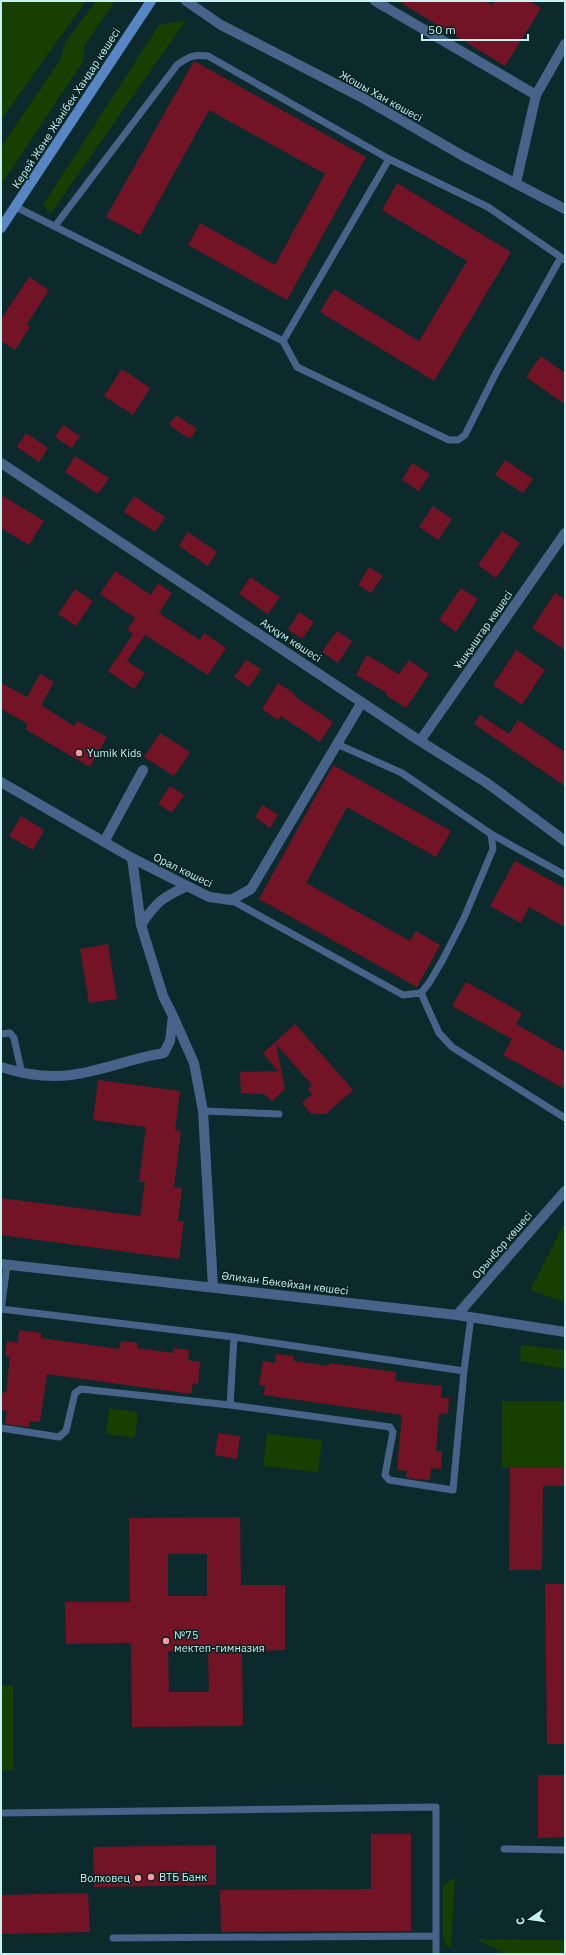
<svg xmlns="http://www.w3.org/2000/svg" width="566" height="1955" viewBox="0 0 566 1955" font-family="'IBM Plex Sans',sans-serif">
  <rect width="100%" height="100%" fill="#0c2a2b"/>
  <path fill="#193e01" d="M1,1H86L1,120Z
    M96,1H115L84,46V60L1,185V147L60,60L66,41Z
    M186,20L51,213L43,205L159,25Z
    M565,1222V1302L530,1290Z
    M521,1345L565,1350V1369L520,1361Z
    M502,1401H565V1468H502Z
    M109,1408L138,1412L135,1438L106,1434Z
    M267,1434L322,1440L318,1472L263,1466Z
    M1,1685H13V1770L1,1771Z
    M455,1877L451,1948L446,1945L443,1936V1886Z
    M476,1939L565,1940V1954H506Z"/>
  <path fill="#721426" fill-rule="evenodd" d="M398,1H485L492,5L495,1H530L541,8L505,66Z
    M194,61L366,157L287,300L188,245L200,223L275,265L325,174L209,110L140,235L106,217Z
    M397,183L511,252L434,381L320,312L334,289L419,341L467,261L382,210Z
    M29,277L49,290L27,324L30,327L15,350L1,341V319Z
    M541,356L565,373V404L526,377Z
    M122,369L150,388L133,415L104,396Z
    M176,415L197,429L190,439L169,425Z
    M63,425L80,436L72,448L55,437Z
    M26,433L48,448L39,462L17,447Z
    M75,456L109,478L98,494L65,472Z
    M505,460L533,479L523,493L495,475Z
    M412,463L430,474L419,491L402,480Z
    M1,495L44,521L29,545L1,528Z
    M134,496L165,517L155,532L124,512Z
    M433,506L452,519L438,540L419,527Z
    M502,531L520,543L496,578L478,565Z
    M188,532L217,552L208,566L179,546Z
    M369,567L383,576L371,593L358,585Z
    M115,571L151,595L158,583L172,593L159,613L200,640L204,633L226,648L208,675L145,635L127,661L145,673L134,689L108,671L133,634L127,630L135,618L100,594Z
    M250,577L280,597L268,614L239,594Z
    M461,588L478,599L456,632L439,620Z
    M75,589L93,601L76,626L58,614Z
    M555,593L565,599V650L532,628Z
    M299,612L314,622L302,639L288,630Z
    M337,631L352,641L338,663L322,652Z
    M516,650L545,670L522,705L493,685Z
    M367,655L399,674L409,660L429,674L406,708L386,695L387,693L356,675Z
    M246,660L261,669L249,687L234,677Z
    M40,674L54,682L41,705L74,726L77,721L107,737L90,767L25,729L28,724L1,709V683L27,697Z
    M278,683L295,694L294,696L333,722L320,742L281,716L278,720L262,709Z
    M480,715L509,734L518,720L565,752V786L474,724Z
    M160,733L190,752L174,776L144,757Z
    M333,765L451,831L436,857L347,807L306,883L410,941L416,931L440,945L417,987L259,899Z
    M170,786L184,795L172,813L158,804Z
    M263,805L278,815L270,828L255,817Z
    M21,816L44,830L33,850L9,836Z
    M515,861L565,888V927L529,907L521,923L490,906Z
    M108,944L117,999L89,1003L80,949Z
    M466,982L522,1013L516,1024L565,1052V1089L503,1055L512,1039L452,1006Z
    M295,1024L353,1090L326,1114H311L302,1103L312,1094L308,1089L312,1085L276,1044L285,1089L272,1101L264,1094L241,1093L240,1072L278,1071L263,1053Z
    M98,1080L180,1091L175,1130L181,1131L174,1187L182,1188L178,1221H184L179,1259L1,1235V1198L140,1216L145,1182H139L146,1127L93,1120Z
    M19,1330L41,1333V1338L119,1349L121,1341L138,1343L137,1348L173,1353L174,1348L189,1350L188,1360L200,1362L198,1384L193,1383L191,1394L47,1374L40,1422L30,1421L29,1427L5,1424L7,1411L1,1410V1392L6,1393L10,1357L5,1356L7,1341L18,1343Z
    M276,1354L294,1356L293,1361L329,1366V1363L396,1372L395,1381L442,1386L441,1398H449L448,1414L439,1413L436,1451H442L441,1469L431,1468L430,1480L406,1478L407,1471L397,1470L402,1415L264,1395L265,1386L259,1385L263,1361L275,1363Z
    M218,1433L240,1436L237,1459L215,1455Z
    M510,1468H565V1486H543L542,1570H509Z
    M240,1517L241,1585H285V1650L242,1651L243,1726L132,1727L131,1643L66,1644L65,1602H130L129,1518ZM168,1554H207V1596H168ZM168,1651H208L209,1692H169Z
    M545,1584H565V1744H547Z
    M538,1775H565V1837L538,1838Z
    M371,1834H411V1931L221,1932L220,1890L371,1889Z
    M216,1845V1885L94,1887L93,1847Z
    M88,1893L90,1932L1,1934V1895Z"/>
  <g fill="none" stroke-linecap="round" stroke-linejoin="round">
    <path stroke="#47638a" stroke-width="7" d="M16,207L283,341L389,159L488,207L565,260
      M55,226L177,65C188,57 193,54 208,56L389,159
      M283,341L297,367L449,440H458L465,435L496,373L561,257
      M491,834L565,875
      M231,900L403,995L421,993L429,983L442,961L464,918L493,849L491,834L402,773L337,744
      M421,993L439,1033L452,1047L565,1118
      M1,1034L10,1033L14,1038L22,1074
      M203,1111L279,1114
      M1,1310L7,1265
      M464,1371L471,1317
      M230,1405L234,1337
      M1,1428L59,1437L66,1431L75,1393L81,1389L230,1405L390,1427L393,1432L385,1475L389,1480L453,1490L464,1371L234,1337L1,1309
      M1,1813L436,1807V1936
      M504,1849L565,1850
      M113,1938L436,1936V1954"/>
    <path stroke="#47638a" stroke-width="10" d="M186,1L221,25L363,98L463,156L565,209
      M375,1L536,95L565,44
      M516,183L536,95
      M1,463L420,741L487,783L565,841
      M420,741L565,533
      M1,782L132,858L209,897L231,900L251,889L362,702
      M104,842L143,770
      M141,925C157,901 162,898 187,886
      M173,1016L194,1063L203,1111L213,1287
      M1,1067C23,1074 48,1078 71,1075C103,1071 132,1058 164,1053L170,1041L173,1016L163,996L141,925L132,858
      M457,1315L565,1191"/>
    <path stroke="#47638a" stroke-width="10" d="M1,1264L457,1315L565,1332"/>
    <path stroke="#5885c4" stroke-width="10" d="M1,228L151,1"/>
  </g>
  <g fill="#f49b9f" stroke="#032121" stroke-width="1.5">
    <circle cx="79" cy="753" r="4"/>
    <circle cx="166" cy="1641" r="4"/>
    <circle cx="151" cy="1877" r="4"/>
    <circle cx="138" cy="1878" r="4"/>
  </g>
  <g text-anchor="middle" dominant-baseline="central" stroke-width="3" stroke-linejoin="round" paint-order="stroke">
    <g font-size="11" fill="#c7f2f3" stroke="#032121">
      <text transform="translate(381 96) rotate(29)">Жошы Хан көшесі</text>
      <text transform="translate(66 108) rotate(-57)">Керей Және Жәнібек Хандар көшесі</text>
      <text transform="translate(483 630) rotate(-55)">Ұшқыштар көшесі</text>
      <text transform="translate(291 640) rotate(33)">Аққұм көшесі</text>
      <text transform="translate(183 870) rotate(26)">Орал көшесі</text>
      <text transform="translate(502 1245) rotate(-49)">Орынбор көшесі</text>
      <text transform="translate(285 1283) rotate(7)">Әлихан Бөкейхан көшесі</text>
    </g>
    <g font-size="11" fill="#c7f2f3" stroke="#032121" text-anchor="start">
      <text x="87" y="753">Yumik Kids</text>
      <text x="174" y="1635">№75<tspan x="174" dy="13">мектеп-гимназия</tspan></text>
      <text x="159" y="1877">ВТБ Банк</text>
      <text x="130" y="1878" text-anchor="end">Волховец</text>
    </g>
  </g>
  <rect width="566" height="1955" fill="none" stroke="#c7f2f3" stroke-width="4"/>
  <g transform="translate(530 1919) rotate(257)" stroke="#032121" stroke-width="3" paint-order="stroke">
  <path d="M0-3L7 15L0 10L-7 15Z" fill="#c7f2f3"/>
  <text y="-6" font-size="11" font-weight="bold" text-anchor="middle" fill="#c7f2f3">С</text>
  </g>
  <path d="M422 34v6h106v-6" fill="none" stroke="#c7f2f3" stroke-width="2"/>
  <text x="428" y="34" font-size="12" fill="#c7f2f3" stroke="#032121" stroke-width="3" paint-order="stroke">50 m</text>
</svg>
